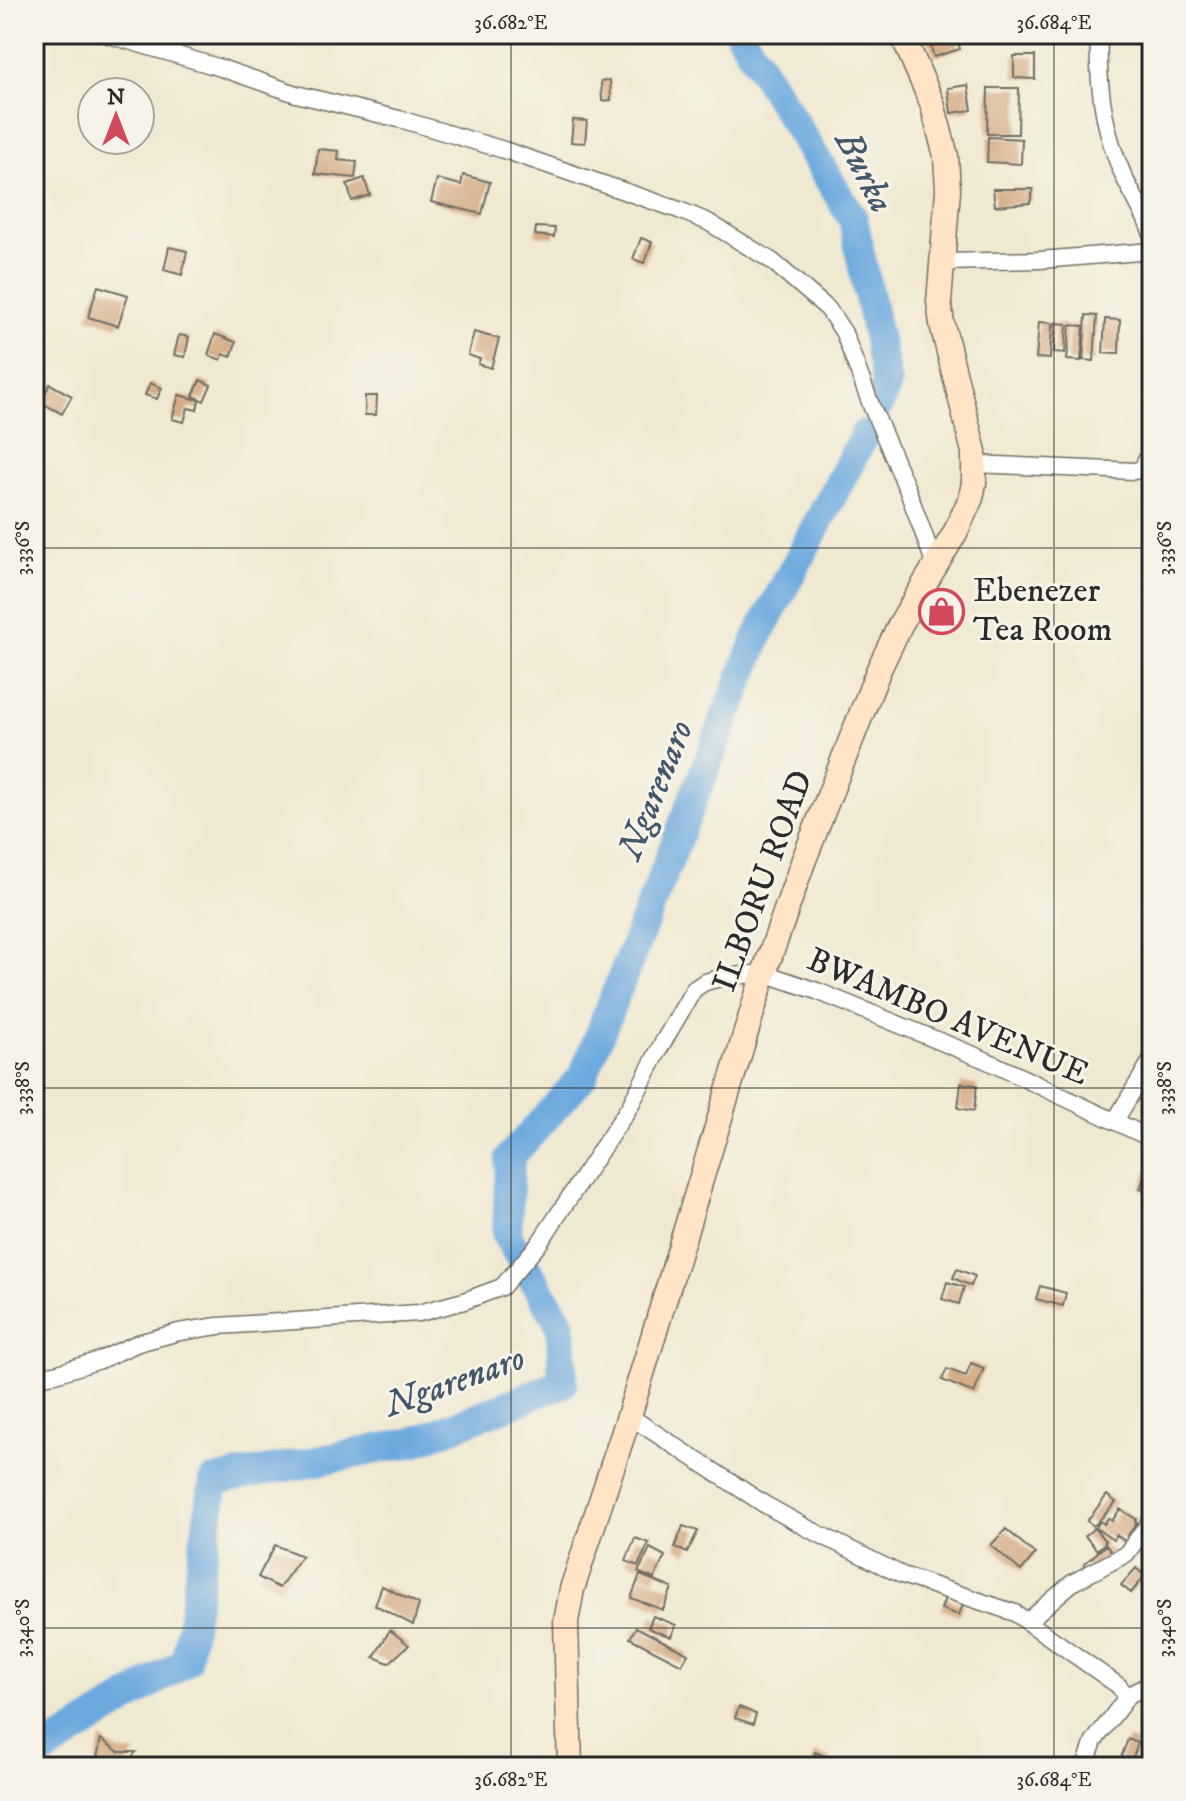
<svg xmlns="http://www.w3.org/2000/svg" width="1186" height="1801" viewBox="0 0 1186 1801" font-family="'IM FELL DW Pica',serif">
  <rect width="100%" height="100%" fill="#f7f3e8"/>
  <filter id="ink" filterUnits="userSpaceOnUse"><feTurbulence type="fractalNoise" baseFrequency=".0125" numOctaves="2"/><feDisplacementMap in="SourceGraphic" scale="16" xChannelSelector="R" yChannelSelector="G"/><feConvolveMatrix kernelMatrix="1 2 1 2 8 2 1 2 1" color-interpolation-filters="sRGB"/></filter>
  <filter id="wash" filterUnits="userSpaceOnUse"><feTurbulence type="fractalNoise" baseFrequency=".006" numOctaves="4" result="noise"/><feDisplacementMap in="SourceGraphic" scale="32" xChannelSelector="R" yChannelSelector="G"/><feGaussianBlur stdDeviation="1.8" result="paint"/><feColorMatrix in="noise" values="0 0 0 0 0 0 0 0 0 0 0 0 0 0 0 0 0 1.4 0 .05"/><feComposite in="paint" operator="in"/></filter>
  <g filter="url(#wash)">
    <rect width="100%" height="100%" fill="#f0e9d1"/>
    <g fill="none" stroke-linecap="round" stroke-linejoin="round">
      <path stroke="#6ca9de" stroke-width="30" d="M740,34L853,219L887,384L879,405
        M34,1758L186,1661L214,1481L414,1442L563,1383L561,1325L507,1236L510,1157L583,1076L758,636L865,434"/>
    </g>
    <g id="blocks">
      <path fill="#d6ad87" d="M927,34H968V35L957,38L960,49L934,57Z
        M1014,56H1035V79L1014,78Z
        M610,80L611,100L602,101L601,81Z
        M968,85L972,110L951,113L948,88Z
        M988,88H1019L1018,134H987Z
        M573,120L587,121L585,143L571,142Z
        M988,137L1022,139L1021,164L987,162Z
        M318,149L339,151L338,160L357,162L355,178L315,174Z
        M463,175L490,182L482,214L431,202L437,179L461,185Z
        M364,178L370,195L352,201L347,184Z
        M993,189H1033L1030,203L995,206Z
        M536,227L555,228L554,237L535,235Z
        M641,238L652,242L644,263L633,259Z
        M169,247L187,251L182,275L164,270Z
        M98,286L128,295L118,326L88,317Z
        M1086,315L1097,316L1094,361L1083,360Z
        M1105,319L1120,320L1119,353H1103Z
        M1039,322L1052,323L1050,359L1036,358Z
        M1055,323L1067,324L1065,353L1054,352Z
        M1070,325L1084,326L1081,361L1067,360Z
        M474,332L499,339L491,368L478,364L480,359L468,355Z
        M215,334L236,342L231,357L223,354L221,360L208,355Z
        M179,335L189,337L185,357L174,355Z
        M200,380L211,385L204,401L193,396Z
        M150,383L162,388L157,399L145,395Z
        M50,384L72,396L62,414L40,402Z
        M179,395L199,400L197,410L188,408L184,422L172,419Z
        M365,396H377L376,415H365Z
        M961,1083L977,1085L974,1111L958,1108Z
        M1147,1170L1152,1171V1193L1140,1189Z
        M957,1269L975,1276L971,1286L953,1278Z
        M947,1282L964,1287L959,1304L942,1299Z
        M1040,1286L1066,1293L1063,1306L1036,1299Z
        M971,1363L984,1368L974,1393L942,1380L947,1369L966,1376Z
        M1107,1495L1116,1502L1094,1526L1087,1521Z
        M1120,1509L1136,1519L1135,1522L1137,1523L1127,1536L1130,1538L1128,1543L1116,1535L1113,1540L1096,1528L1100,1521L1104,1524L1108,1518L1112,1521Z
        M683,1526L698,1531L687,1553L675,1547Z
        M1094,1528L1106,1542L1097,1550L1085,1536Z
        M1006,1529L1035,1554L1021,1571L991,1545Z
        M635,1538L649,1543L638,1566L626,1561Z
        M275,1545L302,1556L279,1588L258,1577Z
        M1106,1545L1112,1553L1091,1572L1084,1564Z
        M650,1548L665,1556L654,1579L638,1572Z
        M1136,1568L1145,1576L1131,1593L1121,1585Z
        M640,1575L672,1588L663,1610L631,1598Z
        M382,1586L419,1604L413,1625L375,1605Z
        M945,1598L963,1604L959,1615L941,1609Z
        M653,1616L676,1625L671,1637L648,1628Z
        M636,1627L688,1654L682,1665L630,1638Z
        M390,1630L409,1645L389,1663L374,1657Z
        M739,1707L756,1714L753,1724L735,1718Z
        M101,1739L119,1752H136L124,1767H95Z
        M1128,1739L1138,1743L1130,1767H1121L1118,1766Z
        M815,1752L831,1759L828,1767L811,1762Z"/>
    </g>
  </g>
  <g filter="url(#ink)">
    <use href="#blocks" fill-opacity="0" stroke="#706e65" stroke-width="2"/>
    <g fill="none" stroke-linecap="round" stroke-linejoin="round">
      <defs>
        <path id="street" d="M105,34L221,68L296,94L403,120L504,150L679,210L708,222L772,261L828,309L844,333L871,405L908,491L935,565
          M1099,34C1097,82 1104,133 1124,177C1133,196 1145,214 1152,234
          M941,262L1040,260L1152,251
          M975,464L1134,471L1142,469L1152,448
          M1115,1121L1152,1059
          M34,1377L55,1374L100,1360L138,1343L179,1332L218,1326L419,1313L464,1301L502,1287L538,1245L630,1106L662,1044L694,989L705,982L724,977L764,973L817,991L983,1059L1152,1139
          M629,1416L764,1504L807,1528L902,1575L1015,1613L1119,1686L1124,1694V1701L1094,1741L1085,1767
          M1028,1621L1072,1583L1126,1554L1151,1521
          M1125,1697L1152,1683"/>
        <path id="secondary" d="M570,1767L566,1622L572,1589L629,1416L764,973L803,862L879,669L901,623L955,533L971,498L974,483V452L942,324L939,302L948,190L946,156L932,103L902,34"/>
      </defs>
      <use href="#street" stroke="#706e65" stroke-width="19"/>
      <use href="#secondary" stroke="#706e65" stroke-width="27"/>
      <use href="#street" stroke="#fff" stroke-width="16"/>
      <use href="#secondary" stroke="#ffe4c6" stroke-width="24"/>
    </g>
  </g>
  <path fill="none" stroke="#2b2b2b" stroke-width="2" stroke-opacity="0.45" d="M511,34V1767M1054,34V1767M34,548H1152M34,1088H1152M34,1628H1152"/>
  <defs>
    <symbol id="shop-ring" viewBox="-11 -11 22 22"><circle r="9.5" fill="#f7f3e8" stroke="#d1495b" stroke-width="1.5"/><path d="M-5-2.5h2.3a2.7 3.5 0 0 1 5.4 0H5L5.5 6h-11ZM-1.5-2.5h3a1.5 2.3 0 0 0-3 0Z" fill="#d1495b"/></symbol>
  </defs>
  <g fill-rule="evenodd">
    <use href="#shop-ring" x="916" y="586" width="51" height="51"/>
  </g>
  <g text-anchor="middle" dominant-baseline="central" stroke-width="6" stroke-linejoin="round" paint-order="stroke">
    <g font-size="34" fill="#2b2b2b" stroke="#f7f3e8" text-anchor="start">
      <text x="973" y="591">Ebenezer<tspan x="973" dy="39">Tea Room</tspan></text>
    </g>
    <g font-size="34" fill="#2b2b2b" stroke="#f7f3e8">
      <text transform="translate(763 881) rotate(-70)">ILBORU ROAD</text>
      <text transform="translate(948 1017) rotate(23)">BWAMBO AVENUE</text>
    </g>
    <g font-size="36" font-style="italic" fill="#42576a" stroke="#f7f3e8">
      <text transform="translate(864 172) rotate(63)">Burka</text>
      <text transform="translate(656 790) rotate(-68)">Ngarenaro</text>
      <text transform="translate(455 1382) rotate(-20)">Ngarenaro</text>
    </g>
  </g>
  <rect width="1186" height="1801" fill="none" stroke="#f7f3e8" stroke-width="88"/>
  <g transform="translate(116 116)"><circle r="38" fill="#f7f3e8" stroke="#a5a39c" stroke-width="2"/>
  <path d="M0-6L14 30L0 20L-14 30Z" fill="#d1495b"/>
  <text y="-12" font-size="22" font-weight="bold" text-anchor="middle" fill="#2b2b2b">N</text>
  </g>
  <rect x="44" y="44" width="1098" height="1713" fill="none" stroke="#2b2b2b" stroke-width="3"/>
  <g font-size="20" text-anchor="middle" fill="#2b2b2b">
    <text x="511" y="29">36.682°E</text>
    <text x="1054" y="29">36.684°E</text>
    <text transform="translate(22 548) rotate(-90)" y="7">3.336°S</text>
    <text transform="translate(1164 548) rotate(-90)" y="7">3.336°S</text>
    <text transform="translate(22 1088) rotate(-90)" y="7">3.338°S</text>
    <text transform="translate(1164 1088) rotate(-90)" y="7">3.338°S</text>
    <text transform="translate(22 1628) rotate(-90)" y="7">3.340°S</text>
    <text transform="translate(1164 1628) rotate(-90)" y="7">3.340°S</text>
    <text x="511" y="1786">36.682°E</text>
    <text x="1054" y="1786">36.684°E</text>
  </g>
</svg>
